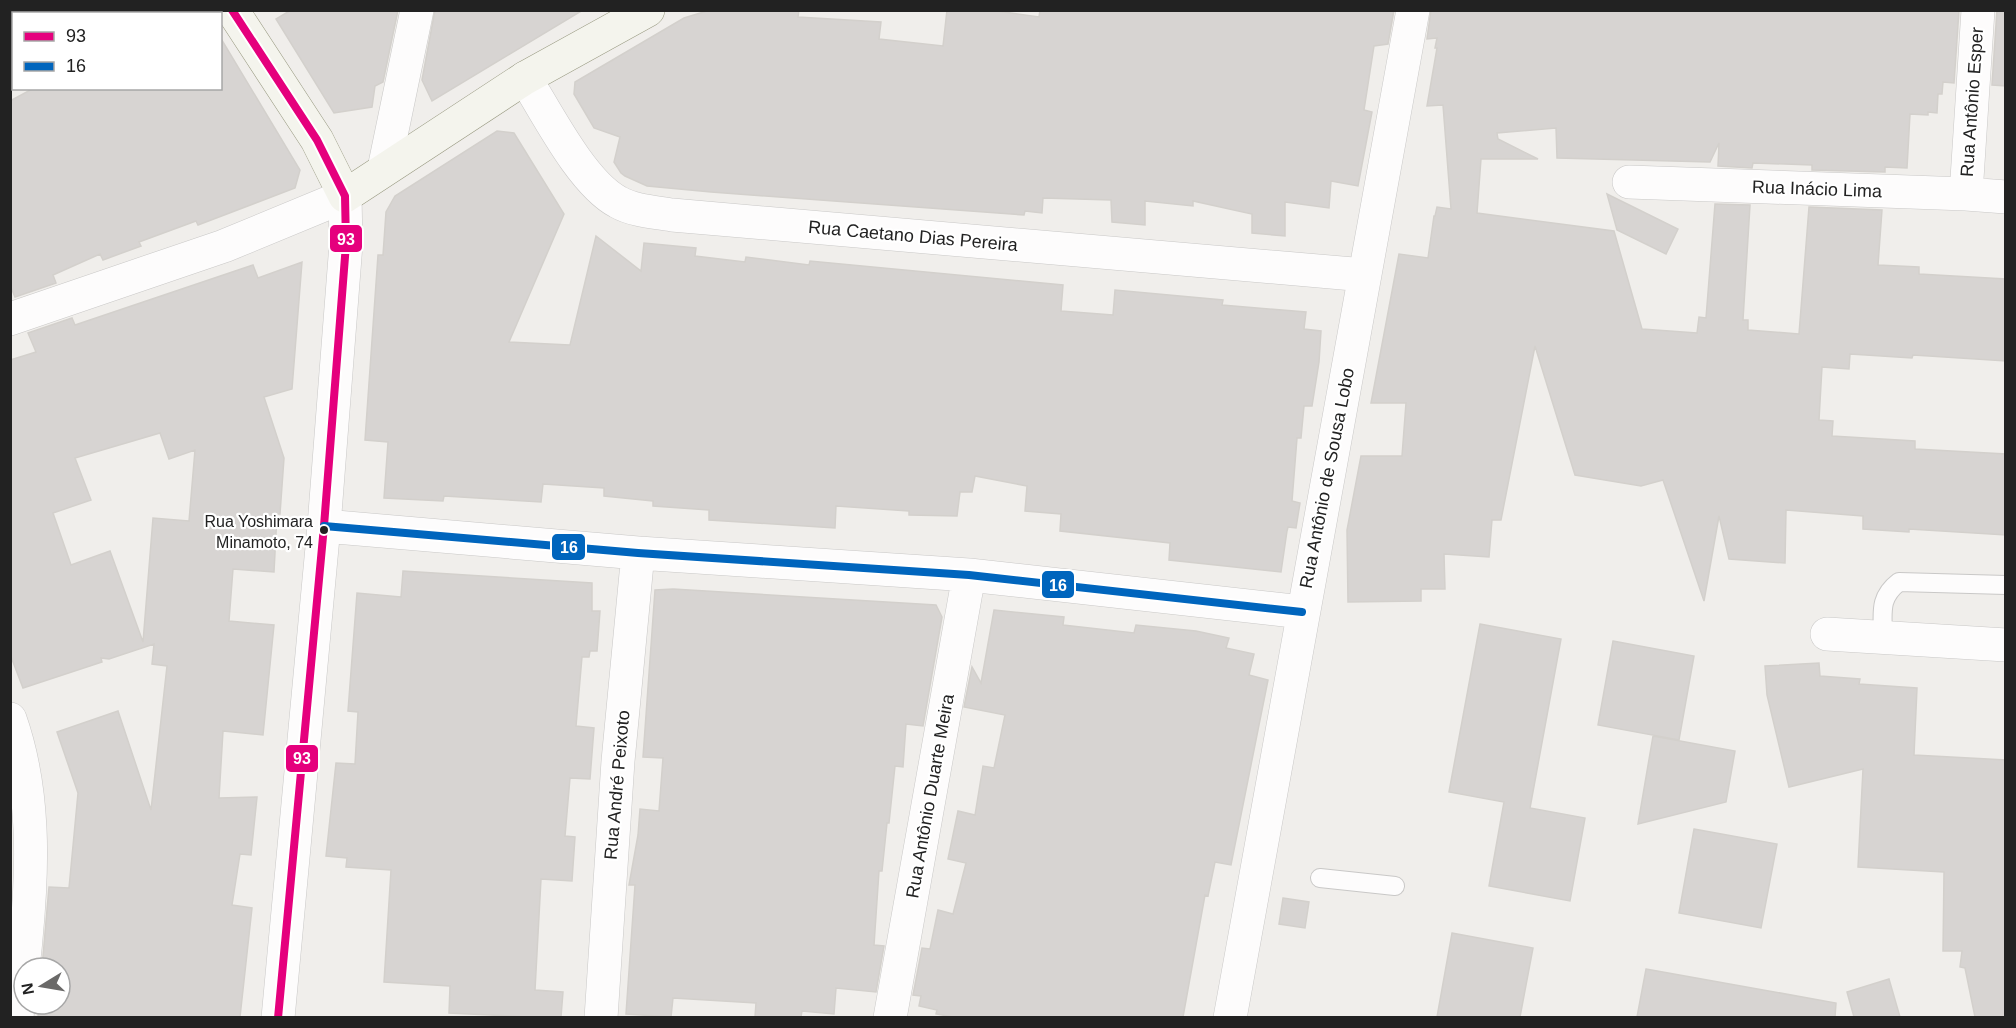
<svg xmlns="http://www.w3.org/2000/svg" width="2016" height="1028" viewBox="0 0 2016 1028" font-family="Helvetica,sans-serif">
  <rect width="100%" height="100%" fill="#f0eeeb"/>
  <path fill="#d7d4d2" stroke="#d3d0cc" stroke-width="1.5" fill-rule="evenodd" d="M291,10H398L383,82L375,86L372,107L334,113L276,19Z
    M435,10H583L432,101L422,80Z
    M710,10H799L798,17L881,22L879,39L943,46L947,10H990L1039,17L1040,10H1394L1388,44L1374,46L1364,110L1372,112L1358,186L1331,181L1329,208L1285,202V236L1252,233V214L1193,201V206L1145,201V225L1112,222L1111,200L1043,198L1042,213L1025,211L1024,215L711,192L647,186L625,176L621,173L614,162L620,137L594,128L574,94L575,82L684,18Z
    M1431,10H1959L1954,83L1943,82L1942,94H1938L1937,113L1928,112V115L1910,114L1907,168L1885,167V172L1812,170V165L1753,163L1752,168L1718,166L1719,143L1710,162L1557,158L1556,128L1497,133L1498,139L1538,159H1481L1477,213L1614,231L1642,329L1697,333L1699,317L1706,318L1715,204L1750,205L1743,320H1748V330L1799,334L1809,207L1882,210L1878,265L1919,267V274L2006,279V361L1913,355L1912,358L1850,354L1849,369L1822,367L1819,420L1833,421L1832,436L1915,441V449L2006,454V535L1909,529V532L1863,529V516L1786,510L1785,563L1729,559L1719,516L1704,601L1663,480L1641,486L1575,475L1535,346L1501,520H1492L1489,557L1444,554L1445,589H1421V601L1348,602L1347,530L1361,456H1402L1406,403H1371L1399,254L1428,258L1434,216H1435L1437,207L1451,209L1443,105L1427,106L1437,48H1435L1437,38L1427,39Z
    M1997,10H2006V86L1992,85Z
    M220,37L300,170L295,188L198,225L196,221L139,242L141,246L103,260L100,254L53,275L56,283L15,297L10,285V101L34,88H220Z
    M497,131L514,133L564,214L509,342L570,345L596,236L641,271L644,243L696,248L695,256L745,262L746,257L809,265L810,261L1063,285L1061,311L1113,315L1115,290L1223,300L1222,305L1306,312L1304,329L1321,331L1319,362L1312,406H1304L1301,438H1297L1292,501L1300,503L1296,528L1288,527L1287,531L1281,572L1169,560L1170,543L1060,531L1061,514L1025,511L1027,486L975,476L972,492H960L957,516L909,515V511L836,506L835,528L709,520V510L653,506V501L604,496V488L543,484L541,502L444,496L443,501L384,498L388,442L365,440L378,255H383L386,212L395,196Z
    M1607,194L1678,229L1666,254L1617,230Z
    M302,262L292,389L264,397L284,458L280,514H277L274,572L233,569L229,621L274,625L263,735L223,731L219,798L257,797L251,855L240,854L232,905L252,908L240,1017H38L39,1004H60V968H42L49,887L69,888L78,793L57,732L118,711L151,810L167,666L152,664L154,644L109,659L101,658L102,662L23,688L10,654V360L36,352L28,333L72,318L75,325L253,265L258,278ZM160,433L169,459L195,450L189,521L153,518L143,642L110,551L71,565L53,513L91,500L75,458Z
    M403,571L592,583V611H600L597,651H590L589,657H582L576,726L594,728L590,779L570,778L565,836L575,837L572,881L541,879L535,990L563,992L561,1017H528L449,1013L450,986L384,982L391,870L346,867L347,858L326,856L336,763L355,764L358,712L348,711L357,593L401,597Z
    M673,589L936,605L942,617L923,726L906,724L903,767L895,766L889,823H887L882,871H879L874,945L884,946L876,992L836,988L834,1014L802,1011L801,1017H755L756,1003L673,998L671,1017L626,1014L635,885H629L638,835L640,809L659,811L663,758L643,757L655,590Z
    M994,610L1064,617L1063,625L1134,633L1136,625L1196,631L1229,638L1226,648L1254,654L1249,675L1268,680L1231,865L1215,862L1208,896L1205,895L1183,1017H953L936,1014L937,1010L919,1006L921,996L913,995L922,948L930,949L938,910L953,914L966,863L948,859L958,811L975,815L983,766L994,768L1005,715L964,707L972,667L981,683Z
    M1480,624L1561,639L1530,808L1585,818L1570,901L1489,886L1504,802L1449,792Z
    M1613,641L1694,656L1679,740L1598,725Z
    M1819,663L1820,676L1860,679L1859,684L1917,688L1914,755L2006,760V1017H1975L1965,968L1960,967L1962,951H1943L1944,872L1858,867L1863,769L1789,787L1767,695L1765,666Z
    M1653,736L1735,751L1726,802L1638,824Z
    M1694,829L1777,844L1761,928L1679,913Z
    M1283,898L1309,902L1305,928L1279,924Z
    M1452,933L1533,948L1520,1017H1437Z
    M1646,969L1836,1003L1835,1017H1637Z
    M1889,979L1900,1017H1854L1847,992Z"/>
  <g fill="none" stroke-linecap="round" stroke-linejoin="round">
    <defs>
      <path id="service" d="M1883,637C1883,614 1878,598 1899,582L2006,585
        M1320,878L1395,886"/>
      <path id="minor" d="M525,78C547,113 582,183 618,202C634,211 654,212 672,215L1365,275
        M384,169L417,10
        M1629,182L1966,194L2006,197
        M1966,194L1978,10
        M324,526L638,553L969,575L1302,612
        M1827,634L2006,645
        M10,719C35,790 33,866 26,939C24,965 19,991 17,1018
        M278,1018L324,526L346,244L345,196
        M601,1018L618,761L638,553
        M890,1018L969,575
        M1230,1018L1413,10"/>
      <path id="tertiary" d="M10,319L224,246L345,196"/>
      <path id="secondary" d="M232,10L317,140L345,196L525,78L648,10"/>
    </defs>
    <use href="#service" stroke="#c9c8c7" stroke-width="20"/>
    <use href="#minor" stroke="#c9c8c7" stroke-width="34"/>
    <use href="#tertiary" stroke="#c9c8c7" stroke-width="34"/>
    <use href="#secondary" stroke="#999a82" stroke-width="34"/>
    <use href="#service" stroke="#fdfcfc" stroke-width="18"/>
    <use href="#minor" stroke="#fdfcfc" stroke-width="33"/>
    <use href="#tertiary" stroke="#fdfcfc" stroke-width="33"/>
    <use href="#secondary" stroke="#f4f4ed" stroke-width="33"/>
    <defs>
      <path id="bus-1" d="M232,10L317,140L345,196L346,244L324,526L278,1018"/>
      <path id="bus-2" d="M324,526L638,553L969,575L1302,612"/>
    </defs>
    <use href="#bus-1" stroke="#fff" stroke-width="12"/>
    <use href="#bus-2" stroke="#fff" stroke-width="12"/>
    <use href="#bus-1" stroke="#e5007d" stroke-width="8"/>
    <use href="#bus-2" stroke="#0065bd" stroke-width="8"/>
  </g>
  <circle fill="#222" stroke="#fff" stroke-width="2" cx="324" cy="530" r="5"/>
  <g text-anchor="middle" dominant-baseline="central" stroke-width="4.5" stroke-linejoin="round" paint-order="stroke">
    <g font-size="16" fill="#222" stroke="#fff" text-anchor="end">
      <text x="313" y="521">Rua Yoshimara<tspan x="313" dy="21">Minamoto, 74</tspan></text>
    </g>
    <g font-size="18" fill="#222" stroke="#fff">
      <text transform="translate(1972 102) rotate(-86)">Rua Antônio Esper</text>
      <text transform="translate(1817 189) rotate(2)">Rua Inácio Lima</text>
      <text transform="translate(913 236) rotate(5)">Rua Caetano Dias Pereira</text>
      <text transform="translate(1327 478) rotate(-79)">Rua Antônio de Sousa Lobo</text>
      <text transform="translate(617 785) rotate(-85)">Rua André Peixoto</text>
      <text transform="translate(930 796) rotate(-80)">Rua Antônio Duarte Meira</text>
    </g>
  </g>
  <g stroke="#fff" stroke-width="2">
    <rect x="329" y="224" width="34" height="29" rx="6" fill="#e5007d"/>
    <rect x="551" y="533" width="35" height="28" rx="6" fill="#0065bd"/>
    <rect x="1041" y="570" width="34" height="29" rx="6" fill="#0065bd"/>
    <rect x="285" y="744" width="34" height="29" rx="6" fill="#e5007d"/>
  </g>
  <g font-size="16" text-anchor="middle" font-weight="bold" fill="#fff">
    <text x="346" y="245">93</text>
    <text x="569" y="553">16</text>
    <text x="1058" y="591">16</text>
    <text x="302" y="764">93</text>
  </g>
  <rect width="2016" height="1028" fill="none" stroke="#222222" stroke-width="24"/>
  <rect x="12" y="12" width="210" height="78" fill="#ffffff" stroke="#a7a7a7" stroke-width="1.5"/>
  <rect x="24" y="32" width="30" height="9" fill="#e5007d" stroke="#a7a7a7" stroke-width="1.5"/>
  <text x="66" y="42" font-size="18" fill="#222222">93</text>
  <rect x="24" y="62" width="30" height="9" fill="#0065bd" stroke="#a7a7a7" stroke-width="1.5"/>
  <text x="66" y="72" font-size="18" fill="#222222">16</text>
  <g transform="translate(42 986) rotate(259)"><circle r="28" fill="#ffffff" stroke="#a7a7a7" stroke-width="1.5"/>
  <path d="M0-4.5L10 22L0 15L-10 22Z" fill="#6a6968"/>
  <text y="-9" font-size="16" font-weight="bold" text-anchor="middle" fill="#222222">N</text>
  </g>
</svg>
